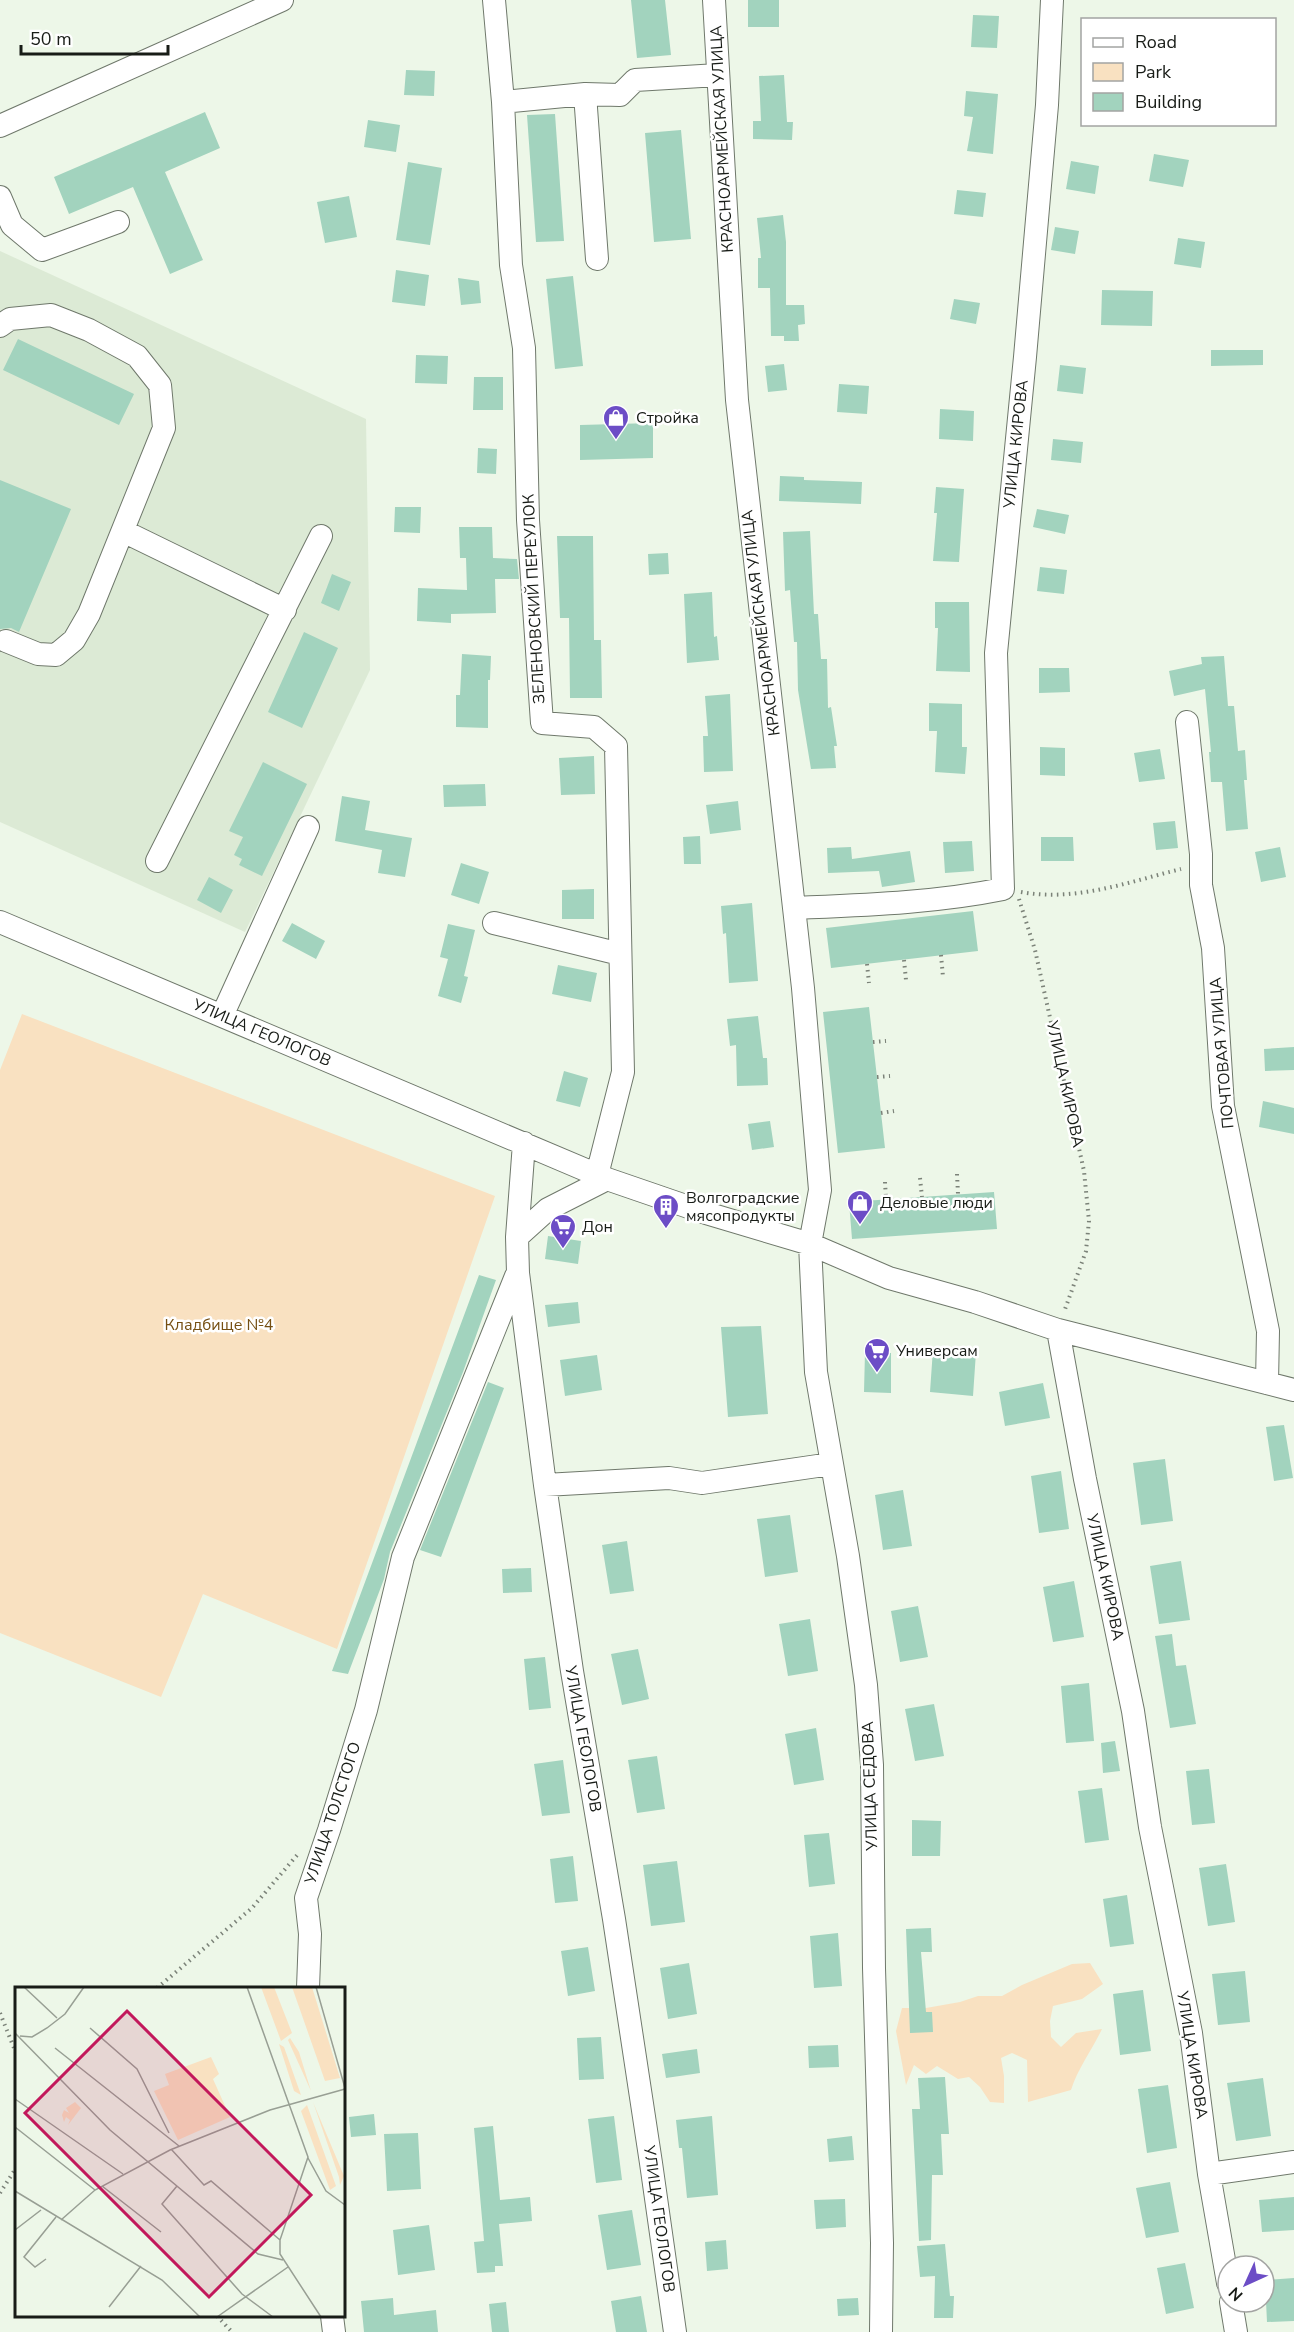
<svg xmlns="http://www.w3.org/2000/svg" width="1294" height="2332" viewBox="0 0 1294 2332" font-family="'Nunito Sans',sans-serif">
  <rect width="100%" height="100%" fill="#edf7e8"/>
  <path fill="#dcead5" d="M0,251L366,419L370,670L245,932L0,822Z"/>
  <path fill="#f9e1c1" d="M22,1014L495,1196L337,1649L203,1594L161,1697L0,1633V1070Z
    M1090,1963L1103,1984L1082,1999L1053,2006L1050,2021L1051,2037L1061,2047L1076,2033L1102,2029C1092,2050 1078,2068 1071,2090L1028,2102L1027,2060L1012,2053L1001,2058L1004,2076V2103L990,2102L980,2087L969,2077L958,2079L937,2066L926,2074L914,2065L906,2085L896,2031L902,2008H926L960,2002L978,1996H1002L1022,1985L1072,1964Z"/>
  <path fill="#a2d3be" d="M631,0H665L671,55L637,58Z
    M748,0H779V27H748Z
    M973,15L999,16L997,48L971,47Z
    M406,70L435,71L434,96L404,95Z
    M784,75L787,122H793L792,140L753,139V121H761L759,76Z
    M966,91L998,94L993,154L967,151L973,117L964,116Z
    M205,112L220,148L165,172L203,260L170,274L133,187L69,214L54,177Z
    M555,114L564,241L536,242L527,115Z
    M368,120L400,125L396,152L364,147Z
    M681,130L691,239L654,242L645,133Z
    M1154,154L1189,160L1183,187L1149,181Z
    M1071,161L1099,166L1095,194L1066,189Z
    M408,162L442,168L430,245L396,240Z
    M957,190L986,193L983,217L954,214Z
    M349,196L357,237L325,243L317,202Z
    M783,215L786,242V305H804L805,324L798,325L799,341H784V336H771L770,288H758V258H761L757,218Z
    M1055,227L1079,231L1075,254L1051,250Z
    M1178,238L1205,242L1201,268L1174,264Z
    M396,270L429,275L425,306L392,302Z
    M573,276L583,366L555,369L546,279Z
    M458,278L479,281L481,303L461,305Z
    M1102,290L1153,291L1152,326L1101,325Z
    M954,299L980,303L976,324L950,319Z
    M18,339L134,394L119,425L3,370Z
    M1211,350H1263V365L1211,366Z
    M416,355L448,356L447,384L415,383Z
    M784,364L787,390L768,392L765,366Z
    M1060,365L1086,368L1083,394L1057,391Z
    M474,377H503V410H473Z
    M839,384L869,386L867,414L837,412Z
    M940,409L974,411L973,441L939,439Z
    M653,423V458L580,460V425Z
    M1053,439L1083,442L1081,463L1051,460Z
    M478,448L497,449L496,474L477,473Z
    M780,476L804,477V480L862,482L861,504L779,501Z
    M0,480L71,509L19,632L11,628L0,629Z
    M936,487L964,489L959,562L933,561L937,513H934Z
    M395,507H421L420,533L394,532Z
    M1037,509L1069,515L1065,534L1033,527Z
    M459,527H492L493,558L517,559L519,579H495L496,613L451,614V623L417,621L418,588L467,590L466,558H460Z
    M810,531L814,614H818L821,659H827L828,708L831,707L837,746H834L836,768L811,769L798,690L797,642H794L790,590L785,591L783,532Z
    M557,536H593L594,640H601L602,698H570L569,618H560Z
    M668,553L669,574L649,575L648,554Z
    M1040,567L1067,570L1064,594L1037,591Z
    M332,574L351,582L339,611L321,603Z
    M712,592L714,637L717,636L719,660L687,663L684,594Z
    M935,602H969L970,672L936,671L938,628H935Z
    M304,632L338,648L302,728L268,712Z
    M462,654L491,656L490,680H488V728L456,727V695H460Z
    M1224,656L1228,706H1234L1238,751L1245,750L1247,780H1244L1248,829L1226,831L1222,782H1211L1209,752H1211L1205,689L1174,696L1169,671L1202,664L1201,657Z
    M1039,668H1069L1070,692L1039,693Z
    M730,694L733,771L704,772L703,736H708L705,696Z
    M929,703L962,704V747H967L965,774L935,772L937,731H929Z
    M1040,747L1065,748V776L1040,775Z
    M1160,749L1165,779L1139,782L1134,753Z
    M594,756L595,794L561,795L559,758Z
    M263,762L307,784L262,876L239,865L242,859L234,855L243,837L229,831Z
    M485,784L486,806L444,807L443,785Z
    M342,796L370,801L365,830L412,838L405,877L378,873L382,850L335,841Z
    M738,801L741,830L710,834L706,805Z
    M1175,821L1178,848L1156,850L1153,823Z
    M700,836L701,864H684L683,837Z
    M1041,837H1073L1074,861H1041Z
    M972,841L974,871L945,873L943,842Z
    M851,847L852,859L910,851L915,882L882,887L879,871L828,873L827,848Z
    M1280,847L1286,877L1261,882L1255,852Z
    M461,863L489,872L479,904L451,895Z
    M209,877L233,890L221,913L197,900Z
    M594,889V919H562V890Z
    M752,903L758,981L729,983L726,933L723,934L721,906Z
    M973,911L978,951L831,968L826,928Z
    M292,923L325,941L316,959L282,941Z
    M448,924L475,930L464,976L468,977L461,1003L438,996L448,959L440,957Z
    M558,965L597,973L591,1002L552,994Z
    M869,1007L885,1148L838,1153L823,1012Z
    M758,1016L763,1058H767L768,1085L737,1086L736,1045L730,1046L727,1019Z
    M1294,1047V1070L1265,1071L1264,1049Z
    M564,1071L588,1078L580,1107L556,1101Z
    M1263,1101L1294,1108V1134L1259,1127Z
    M770,1121L774,1147L752,1150L748,1124Z
    M994,1192L997,1229L852,1239L849,1202Z
    M548,1236L581,1241L578,1264L545,1259Z
    M479,1275L496,1280L463,1372L390,1552L384,1579L348,1674L332,1671Z
    M578,1302L580,1323L548,1327L545,1305Z
    M761,1326L768,1414L728,1417L721,1327Z
    M933,1349L976,1352L973,1396L930,1392Z
    M865,1352L891,1353V1393L864,1392Z
    M597,1355L602,1390L565,1396L560,1360Z
    M488,1382L504,1388L441,1557L420,1550Z
    M1043,1383L1050,1418L1005,1426L999,1392Z
    M1284,1425L1293,1478L1274,1481L1266,1427Z
    M1165,1459L1173,1521L1141,1525L1133,1463Z
    M1061,1471L1069,1529L1039,1533L1031,1476Z
    M903,1490L912,1546L883,1550L875,1495Z
    M790,1515L798,1572L765,1577L757,1519Z
    M627,1541L634,1591L610,1594L602,1545Z
    M1181,1561L1190,1620L1159,1624L1150,1566Z
    M531,1568L532,1592L503,1593L502,1569Z
    M1074,1581L1084,1637L1053,1642L1043,1587Z
    M918,1606L928,1657L900,1662L891,1611Z
    M810,1619L818,1671L788,1676L779,1624Z
    M1172,1634L1176,1666L1186,1665L1196,1724L1170,1728L1155,1636Z
    M638,1649L649,1699L622,1705L611,1654Z
    M545,1657L551,1708L529,1710L524,1659Z
    M1089,1683L1094,1741L1066,1743L1061,1686Z
    M934,1704L944,1756L915,1761L905,1709Z
    M816,1728L824,1780L794,1785L785,1734Z
    M1115,1741L1120,1771L1103,1773L1101,1743Z
    M657,1756L665,1809L637,1813L628,1760Z
    M563,1760L570,1813L542,1816L534,1764Z
    M1209,1769L1215,1823L1192,1825L1186,1771Z
    M1102,1788L1109,1840L1085,1843L1078,1791Z
    M912,1820L941,1821L940,1856H912Z
    M829,1833L835,1884L809,1887L804,1835Z
    M573,1856L578,1901L555,1903L550,1859Z
    M677,1861L685,1922L651,1926L643,1865Z
    M1226,1864L1235,1922L1208,1926L1199,1868Z
    M1127,1895L1134,1944L1110,1947L1103,1899Z
    M931,1928L932,1952H921L926,2012H932L933,2032L910,2033L906,1929Z
    M838,1933L842,1986L814,1988L810,1936Z
    M588,1947L595,1991L568,1996L561,1951Z
    M689,1963L697,2014L668,2019L660,1968Z
    M1245,1971L1250,2022L1218,2025L1212,1974Z
    M1143,1990L1151,2051L1120,2055L1113,1994Z
    M601,2037L604,2079L579,2080L577,2038Z
    M838,2045L839,2067L809,2068L808,2046Z
    M697,2049L700,2073L666,2078L662,2054Z
    M945,2077L949,2134H941L943,2175H932L931,2240L919,2241L912,2109H920L918,2078Z
    M1263,2078L1271,2136L1236,2141L1227,2083Z
    M1168,2085L1177,2148L1147,2153L1138,2089Z
    M374,2114L376,2135L351,2137L349,2117Z
    M614,2116L622,2180L596,2183L588,2119Z
    M712,2116L718,2195L687,2198L682,2148H679L676,2120Z
    M493,2126L500,2200L530,2197L532,2221L499,2224L503,2266H495V2272L477,2273L474,2242L484,2241L474,2128Z
    M418,2133L421,2189L387,2191L384,2134Z
    M852,2136L854,2160L829,2162L827,2139Z
    M1170,2182L1179,2232L1146,2238L1136,2188Z
    M1294,2197V2230L1262,2232L1259,2200Z
    M845,2199L846,2227L816,2229L814,2200Z
    M632,2210L641,2265L607,2270L598,2215Z
    M429,2225L435,2270L398,2275L393,2230Z
    M726,2240L728,2269L707,2271L705,2242Z
    M945,2244L950,2296H954L953,2318H934L935,2276L920,2277L917,2246Z
    M1185,2263L1194,2308L1166,2314L1157,2268Z
    M1294,2278V2321L1267,2322L1265,2280Z
    M641,2296L647,2332H616L611,2301Z
    M393,2298L394,2315L436,2310L438,2332H364L361,2301Z
    M858,2298L859,2315L838,2316L837,2299Z
    M506,2302L509,2332H492L489,2304Z"/>
  <g fill="none" stroke-linecap="round" stroke-linejoin="round">
    <defs>
      <path id="minor" d="M494,0L503,102L511,265L524,348L528,520L542,723L594,727L616,746L623,1072L597,1175
        M714,0L737,400L803,988L820,1190L810,1244L816,1372L848,1556L866,1685L872,1765L874,1968L882,2243L881,2332
        M585,94L620,95L635,80L718,75
        M503,102L585,94L597,259
        M0,126L282,0
        M0,197L12,225L42,250L118,222
        M0,326L10,319L51,315L89,330L137,356L160,385L164,428L89,614L74,640L56,655L38,654L6,641
        M123,531L285,610
        M1187,722L1201,854V885L1213,948L1223,1106L1268,1331L1267,1383
        M157,861L321,536
        M794,908C864,905 934,903 1003,889L996,653L1025,357L1047,105L1052,0
        M0,922L607,1179L706,1213L810,1244L889,1278L975,1302L1058,1330L1294,1390
        M494,923L620,954
        M222,1016L308,827
        M524,1143L517,1237L518,1273L545,1485L572,1671L614,1919L651,2163L675,2332
        M517,1237L548,1209L607,1179
        M1058,1330L1085,1479L1133,1711L1150,1827L1191,2033L1209,2174L1228,2283
        M545,1485L669,1478L702,1483L831,1464
        M308,1988L310,1934L306,1898L329,1830L366,1710L403,1557L516,1276
        M1209,2174L1294,2162
        M1231,2302L1236,2332
        M332,2316L334,2332"/>
    </defs>
    <use href="#minor" stroke="#6f786b" stroke-width="24"/>
    <path stroke="#7b8278" stroke-width="4" stroke-dasharray="1.5 4.5" stroke-linecap="butt" d="M1021,892C1076,902 1128,882 1181,869
      M1019,899L1035,950L1084,1171L1089,1221L1086,1251L1064,1312
      M941,955L943,977
      M904,960L906,980
      M867,964L869,983
      M873,1042L886,1041
      M877,1077L890,1076
      M881,1113L894,1111
      M957,1174L958,1194
      M920,1178L922,1197
      M885,1182L886,1199
      M157,1988L252,1908L298,1854
      M0,2013L16,2053
      M0,2193L16,2168
      M217,2316L232,2332"/>
    <use href="#minor" stroke="#fff" stroke-width="22"/>
  </g>
  <defs>
    <symbol id="shop-pin" viewBox="-11 -11 22 30"><path d="M0 17L-7.5 6A9.5 9.5 0 1 1 7.5 6Z" fill="#6c4dc6" stroke="#fff"/><path d="M-5-2.5h2.3a2.7 3.5 0 0 1 5.4 0H5L5.5 6h-11ZM-1.5-2.5h3a1.5 2.3 0 0 0-3 0Z" fill="#fff"/></symbol>
    <symbol id="building-pin" viewBox="-11 -11 22 30"><path d="M0 17L-7.5 6A9.5 9.5 0 1 1 7.5 6Z" fill="#6c4dc6" stroke="#fff"/><path d="M-4-6H4V6H1V3H-1V6H-4ZM-2.5-4.3h1.7v1.8h-1.7ZM.8-4.3h1.7v1.8H.8ZM-2.5-1h1.7V.8h-1.7ZM.8-1h1.7V.8H.8Z" fill="#fff"/></symbol>
    <symbol id="supermarket-pin" viewBox="-11 -11 22 30"><path d="M0 17L-7.5 6A9.5 9.5 0 1 1 7.5 6Z" fill="#6c4dc6" stroke="#fff"/><path d="M-6-5.5h2.5l.6 2H6L4.5 2H-2.5L-4.4-4H-6ZM-1.5 3.2a1.3 1.3 0 1 0 .1 0ZM3 3.2a1.3 1.3 0 1 0 .1 0Z" fill="#fff"/></symbol>
  </defs>
  <g fill-rule="evenodd">
    <use href="#shop-pin" x="601" y="403" width="30" height="40"/>
    <use href="#shop-pin" x="845" y="1188" width="30" height="40"/>
    <use href="#building-pin" x="651" y="1192" width="30" height="40"/>
    <use href="#supermarket-pin" x="548" y="1212" width="30" height="40"/>
    <use href="#supermarket-pin" x="862" y="1336" width="30" height="40"/>
  </g>
  <g text-anchor="middle" dominant-baseline="central" stroke-width="5" stroke-linejoin="round" paint-order="stroke">
    <g font-size="16" fill="#181c17" stroke="#fff">
      <text transform="translate(722 139) rotate(-93)">КРАСНОАРМЕЙСКАЯ УЛИЦА</text>
      <text transform="translate(1016 444) rotate(-84)">УЛИЦА КИРОВА</text>
      <text transform="translate(534 599) rotate(-93)">ЗЕЛЕНОВСКИЙ ПЕРЕУЛОК</text>
      <text transform="translate(761 623) rotate(-97)">КРАСНОАРМЕЙСКАЯ УЛИЦА</text>
      <text transform="translate(262 1033) rotate(23)">УЛИЦА ГЕОЛОГОВ</text>
      <text transform="translate(1222 1053) rotate(-95)">ПОЧТОВАЯ УЛИЦА</text>
      <text transform="translate(1065 1084) rotate(78)">УЛИЦА КИРОВА</text>
      <text transform="translate(1105 1577) rotate(78)">УЛИЦА КИРОВА</text>
      <text transform="translate(583 1739) rotate(80)">УЛИЦА ГЕОЛОГОВ</text>
      <text transform="translate(870 1786) rotate(-92)">УЛИЦА СЕДОВА</text>
      <text transform="translate(333 1813) rotate(-72)">УЛИЦА ТОЛСТОГО</text>
      <text transform="translate(1192 2055) rotate(81)">УЛИЦА КИРОВА</text>
      <text transform="translate(659 2219) rotate(82)">УЛИЦА ГЕОЛОГОВ</text>
    </g>
    <g font-size="16" fill="#181c17" stroke="#fff" text-anchor="start">
      <text x="636" y="418">Стройка</text>
      <text x="686" y="1198">Волгоградские<tspan x="686" dy="18">мясопродукты</tspan></text>
      <text x="880" y="1203">Деловые люди</text>
      <text x="582" y="1227">Дон</text>
      <text x="896" y="1351">Универсам</text>
    </g>
    <g font-size="16" fill="#754f12" stroke="#fff">
      <text x="219" y="1325">Кладбище №4</text>
    </g>
  </g>
  <g transform="translate(15 1987)">
    <rect width="330" height="330" fill="#edf7e8"/>
    <path d="M246,0H259L277,46L266,54ZM277,0H297L325,91L310,94ZM275,51L284,65L296,104L273,53ZM264,57L269,60L286,108L279,104ZM196,70L204,87L198,92L215,130L163,153L139,104L154,98L150,87ZM60,115L66,121L53,138L55,133L51,130L49,135L47,128L49,123L54,126L51,121ZM298,115L329,189L325,198L324,190ZM292,118L321,199L315,203L286,124Z" fill="#f9e1c1"/>
    <path fill="none" stroke="#989f94" stroke-width="1.5" d="M9,0L42,31M232,0L293,170L265,253V267L306,330M301,0L330,101M75,41L122,82L154,146M0,46L95,143L243,267L268,273M5,49L17,50L32,41L50,27L69,0M40,61L164,159M0,112L108,187M0,140L80,203M156,162L189,198L196,194L265,253M293,171L311,204L330,218M87,199L146,245M162,199L147,217L227,307L258,330M0,204L147,293L185,330M46,233L80,203L155,163L255,123L330,102M0,243L26,223M31,272L20,280L9,270L41,230M94,320L126,279M202,330L273,280"/>
    <path fill="#c2185b" fill-opacity="0.15" stroke="#c2185b" stroke-width="3" d="M112,24L296,208L194,310L10,126Z"/>
    <rect width="330" height="330" fill="none" stroke="#181c17" stroke-width="3"/>
  </g>
  <rect x="1081" y="18" width="195" height="108" fill="#ffffff" stroke="#a3a4a2" stroke-width="1.5"/>
  <rect x="1093" y="38" width="30" height="9" fill="#ffffff" stroke="#a3a4a2" stroke-width="1.5"/>
  <text x="1135" y="48" font-size="18" fill="#181c17">Road</text>
  <rect x="1093" y="63" width="30" height="18" fill="#f9e1c1" stroke="#a3a4a2" stroke-width="1.5"/>
  <text x="1135" y="78" font-size="18" fill="#181c17">Park</text>
  <rect x="1093" y="93" width="30" height="18" fill="#a2d3be" stroke="#a3a4a2" stroke-width="1.5"/>
  <text x="1135" y="108" font-size="18" fill="#181c17">Building</text>
  <g transform="translate(1246 2284) rotate(225)"><circle r="28" fill="#ffffff" stroke="#a3a4a2" stroke-width="1.5"/>
  <path d="M0-4.5L10 22L0 15L-10 22Z" fill="#6c4dc6"/>
  <text y="-9" font-size="16" font-weight="bold" text-anchor="middle" fill="#181c17">N</text>
  </g>
  <path d="M21 45v9h147v-9" fill="none" stroke="#181c17" stroke-width="3"/>
  <text x="30" y="45" font-size="18" fill="#181c17" stroke="#ffffff" stroke-width="4.5" paint-order="stroke">50 m</text>
</svg>
